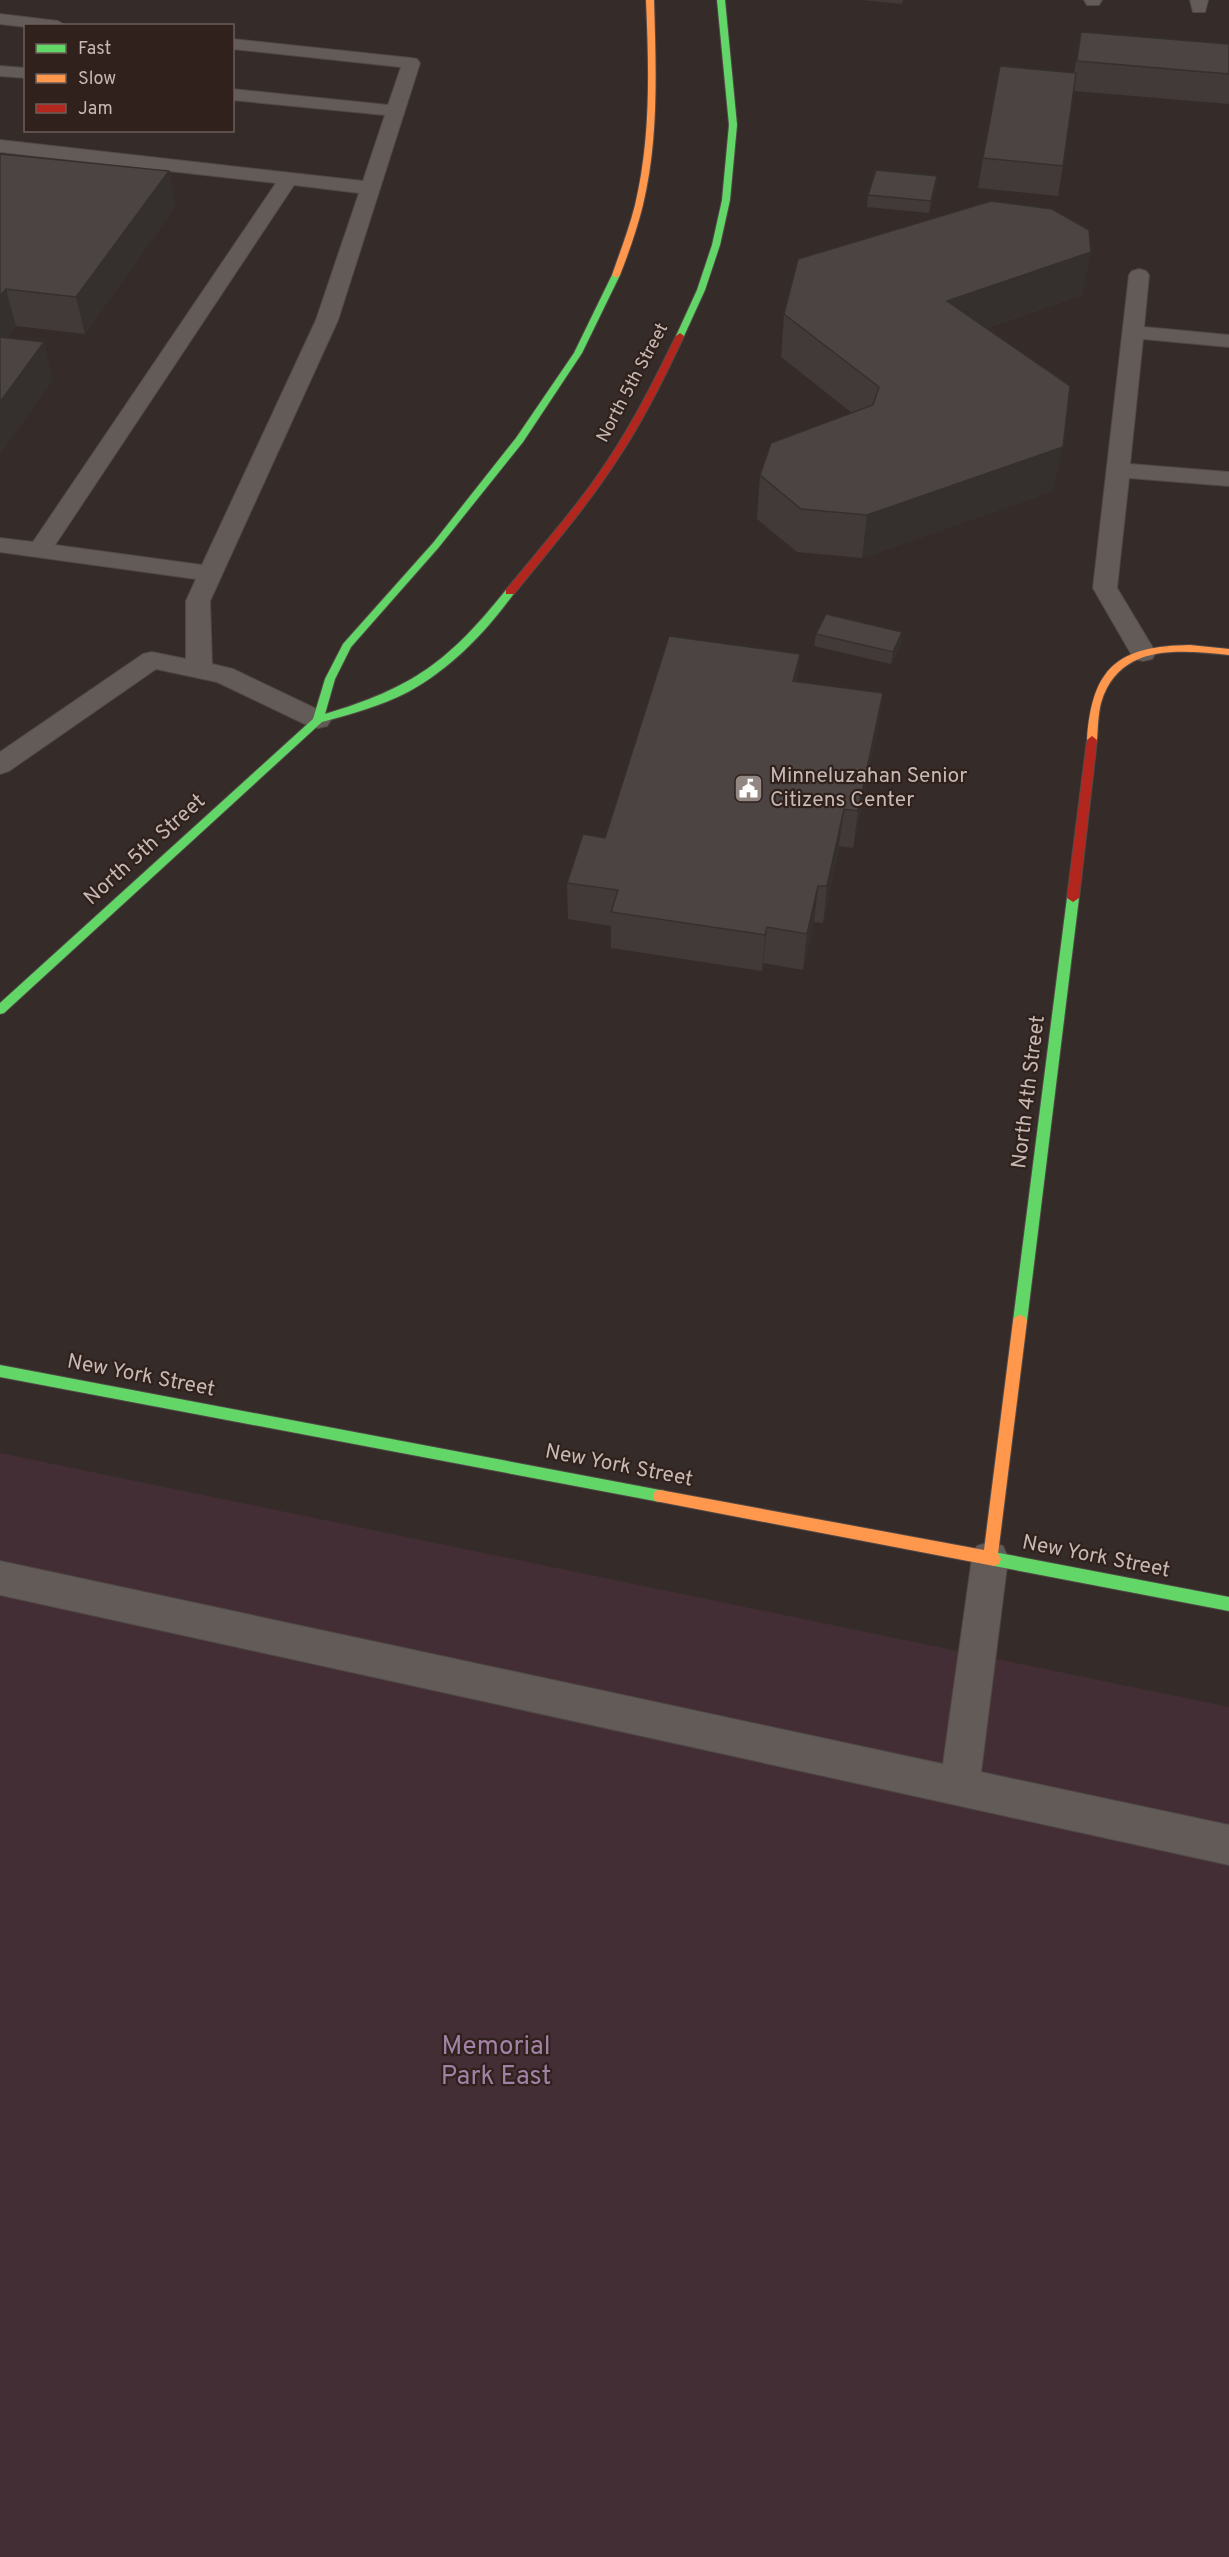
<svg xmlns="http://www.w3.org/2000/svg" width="1229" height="2557" viewBox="0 0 1229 2557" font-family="Overpass,sans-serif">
  <rect width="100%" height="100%" fill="#352c29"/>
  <path fill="#442e36" d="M0,1453L1229,1707V2557H0Z"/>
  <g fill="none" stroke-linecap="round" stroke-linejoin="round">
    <defs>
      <path id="lane" d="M1084,0H1102L1099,5H1087Z
        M1190,0H1208L1205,12H1193Z
        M0,14L58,21L66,26H26V27L0,24Z
        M232,39L411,58L417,59L420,63L338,320L210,601L212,664L233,669L327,714L331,720L327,726L318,728L309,726L217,682L156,669L9,771L0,774V752L143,654L152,652L186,659V601L196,579L0,552V538L33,542L276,183L0,152V140L363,181L385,115L232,100V89L388,105L401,67L232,49ZM294,185L359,193L316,320L202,565L55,545Z
        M0,66L26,68V78L0,76Z
        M1139,269L1146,271L1149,275L1144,327L1229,335V347L1143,339L1130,464L1229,472V486L1129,478L1117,588L1156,653L1152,659L1143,661L1134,659L1093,588L1129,275L1132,271Z
        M990,1542L1003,1546L1008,1558L981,1772L1229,1825V1865L0,1595V1561L943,1764L972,1558L977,1546Z"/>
      <path id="fast" d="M717,0H725L737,125L730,200L720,245L705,290L684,336L680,339L676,336L697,290L712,245L722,200L729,125Z
        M616,272L620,275L582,353L523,442L439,547L351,647L335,679L325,714C413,688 449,661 506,590H514L515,592C487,631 451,669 408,692C381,706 351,714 322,722L4,1013L0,1014V1003L313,719L325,679L343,644L433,543L516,438L574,353L612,275Z
        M1073,894L1079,898L1027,1321L1025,1325H1015L1013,1321L1067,898Z
        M0,1365L660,1490L665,1491L667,1496L665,1501L660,1502L0,1377Z
        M994,1552L1229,1597V1611L994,1566L989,1564L987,1559L989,1554Z"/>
      <path id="slow" d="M646,0H654C656,69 659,138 643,205C637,229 629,252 620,275L616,278L612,275C620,252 629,229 635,205C651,138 649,69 646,0Z
        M1190,645L1229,649V655C1179,650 1119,643 1101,703C1098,715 1098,728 1097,740L1096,742H1088L1087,740C1092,667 1118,646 1190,645Z
        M1020,1315L1025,1317L1027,1321L998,1554L1001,1559L999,1564L994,1566L655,1501L653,1496L655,1491L660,1490L984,1550L1013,1321L1015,1317Z"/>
      <path id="jam" d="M680,333L684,336C664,379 643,421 617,460C586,508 549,550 514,594H506V590C541,547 578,506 608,460C634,421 655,379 676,336Z
        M1092,736L1097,740L1079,898L1073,902L1067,898L1087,740Z"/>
    </defs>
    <use href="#lane" stroke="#4f4845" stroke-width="2"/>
    <use href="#fast" stroke="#524947" stroke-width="2"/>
    <use href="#slow" stroke="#524947" stroke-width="2"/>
    <use href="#jam" stroke="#524947" stroke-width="2"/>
    <use href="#lane" fill="#635b58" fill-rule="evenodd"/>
    <use href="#fast" fill="#63d668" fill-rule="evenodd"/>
    <use href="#slow" fill="#ff974d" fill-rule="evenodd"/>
    <use href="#jam" fill="#b3261e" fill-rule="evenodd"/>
  </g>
  <path fill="#413a39" d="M862,0H903L902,4Z
    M1081,32L1229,44V104L1074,91L1063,166L1058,196L978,188L983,158L1074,73Z
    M0,154L169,171L175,207L85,334L16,326L7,337L53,379L0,454Z
    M936,188L929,213L867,207L868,195Z
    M1082,295L986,328L1053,491L862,558L797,552L757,519L760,475L852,413L781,357L784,314Z
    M902,632L901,644L891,664L814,646L816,634Z
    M800,654L797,682L883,693L877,731L853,848L839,846L823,923L814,922L803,970L763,963L762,971L611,948V926L568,919L567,883L605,838Z"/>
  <path fill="#35302e" d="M169,171L175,207L85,334L76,297Z
    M937,176L936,188L929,213L931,201Z
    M1091,252L1082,295L941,343L947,301Z
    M6,289L16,326L0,346V296Z
    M44,342L53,379L0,454V402Z
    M1063,447L1053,491L862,558L867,515Z
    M902,632L901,644L891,664L893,652Z
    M800,654L797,691L793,681Z
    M883,693L877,731L853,848L858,811Z
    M844,809L839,846L823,923L827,886Z
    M818,886L814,922L803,970L807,934Z
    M767,927L763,963L762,971L765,935Z"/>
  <path fill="#4c4442" stroke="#35302e" stroke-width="1.5" d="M1081,32L1229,44V74L1077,61Z
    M1000,66L1076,73L1063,166L983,158Z
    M0,154L169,171L76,297L6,289L0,296Z
    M876,170L937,176L931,201L868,195Z
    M991,201L1052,209L1089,230L1091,252L947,301L1070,386L1063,447L867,515L801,509L760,475L771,443L873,405L879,387L784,314L798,259Z
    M0,337L44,342L0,402Z
    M826,614L902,632L893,652L816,634Z
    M669,636L800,654L793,681L883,693L858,811L844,809L827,886H818L807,934L767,927L765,935L611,912L618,890L567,883L583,834L605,838Z"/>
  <defs>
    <symbol id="civic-square" viewBox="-11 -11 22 22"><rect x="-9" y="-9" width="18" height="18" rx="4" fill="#938783" stroke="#30211d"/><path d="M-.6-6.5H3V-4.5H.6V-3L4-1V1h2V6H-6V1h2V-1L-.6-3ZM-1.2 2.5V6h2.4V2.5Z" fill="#fff"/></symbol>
  </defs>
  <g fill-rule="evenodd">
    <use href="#civic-square" x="732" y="772" width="33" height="33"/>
  </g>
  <g text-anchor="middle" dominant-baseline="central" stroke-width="4.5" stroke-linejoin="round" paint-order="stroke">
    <g font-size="18" fill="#c6b8b3" stroke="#30211d">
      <text transform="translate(633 383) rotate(-62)">North 5th Street</text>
    </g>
    <g font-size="21" fill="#c6b8b3" stroke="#30211d" text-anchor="start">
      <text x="770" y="776">Minneluzahan Senior<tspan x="770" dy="24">Citizens Center</tspan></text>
    </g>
    <g font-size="21" fill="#c6b8b3" stroke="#30211d">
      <text transform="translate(145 850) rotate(-42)">North 5th Street</text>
      <text transform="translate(1029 1092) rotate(-83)">North 4th Street</text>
      <text transform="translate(141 1376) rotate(11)">New York Street</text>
      <text transform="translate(619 1466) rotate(11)">New York Street</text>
      <text transform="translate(1096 1557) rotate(11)">New York Street</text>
    </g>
    <g font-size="26" fill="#a281a6" stroke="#30211d">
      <text x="496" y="2047">Memorial<tspan x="496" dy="30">Park East</tspan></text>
    </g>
  </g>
  <rect x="24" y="24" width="210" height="108" fill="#30211d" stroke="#6c5d59" stroke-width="1.5"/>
  <rect x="36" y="44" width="30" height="9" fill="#63d668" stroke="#6c5d59" stroke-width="1.5"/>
  <text x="78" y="54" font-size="18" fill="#c6b8b3">Fast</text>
  <rect x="36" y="74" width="30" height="9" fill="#ff974d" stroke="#6c5d59" stroke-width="1.5"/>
  <text x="78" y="84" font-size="18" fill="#c6b8b3">Slow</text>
  <rect x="36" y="104" width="30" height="9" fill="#b3261e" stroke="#6c5d59" stroke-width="1.5"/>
  <text x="78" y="114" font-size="18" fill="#c6b8b3">Jam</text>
</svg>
